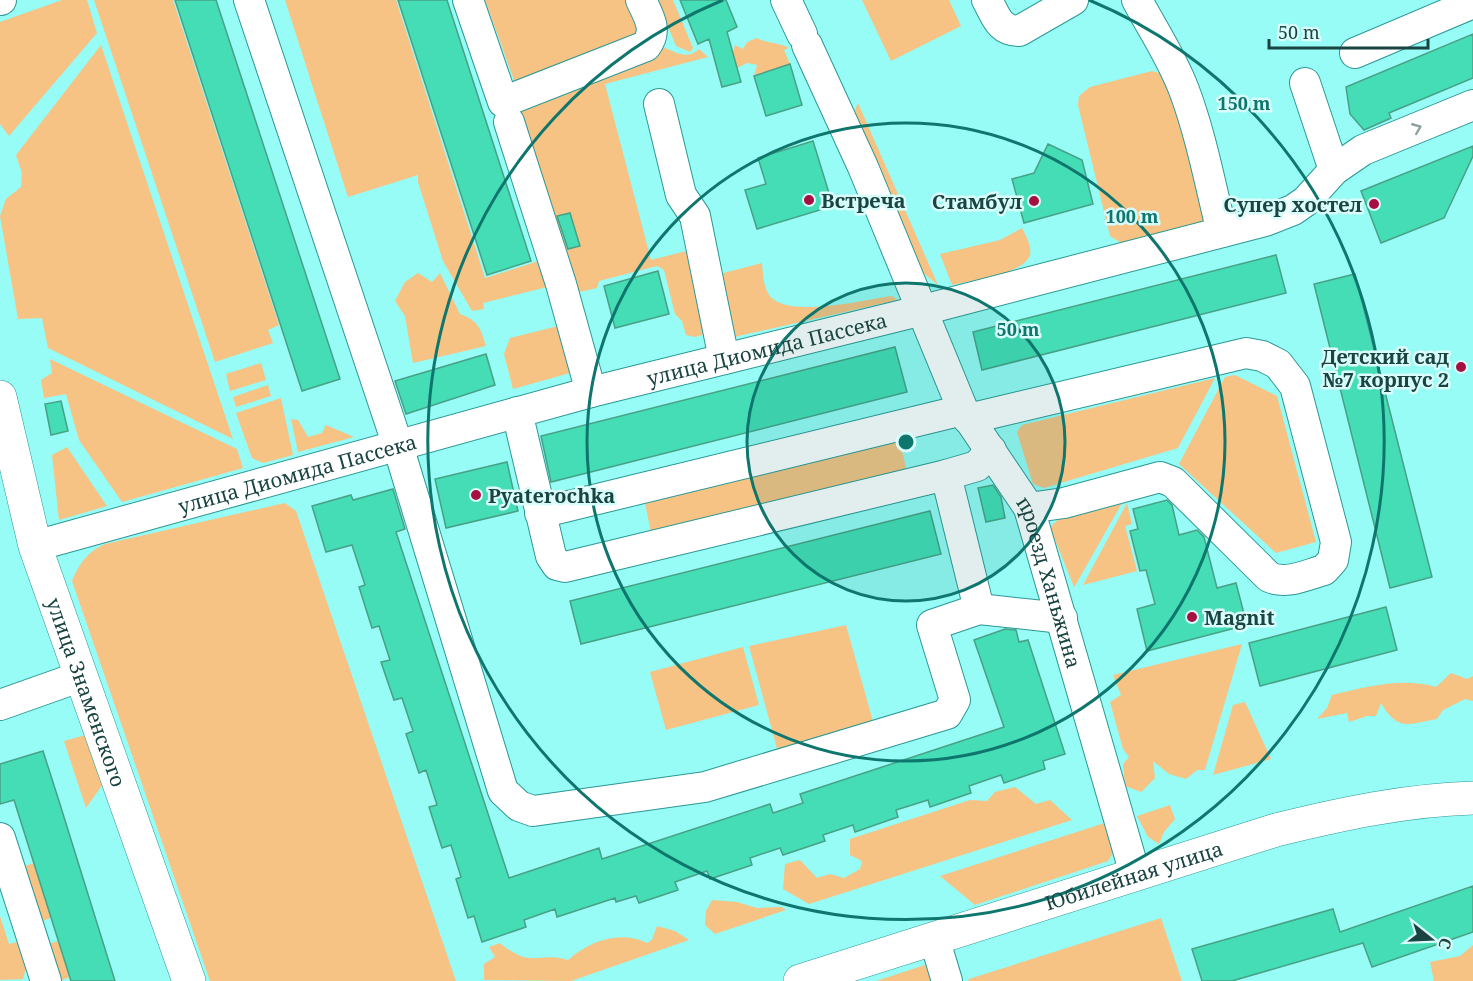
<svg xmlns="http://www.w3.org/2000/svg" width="1473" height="981" viewBox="0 0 1473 981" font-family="'Noto Serif',serif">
  <rect width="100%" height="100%" fill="#97fbf6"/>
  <path fill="#f6c385" d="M62,0H87L97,33L9,136L0,124V22Z
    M94,0H173L279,325L268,330L273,343L215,362Z
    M285,0H396L485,278L539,261L547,287L483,303L484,309L472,311L443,261L418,182V175L348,197Z
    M485,0H633L646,30L515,83Z
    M657,0H673L693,48L690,52L676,46Z
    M862,0H949L961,26L891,61Z
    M757,38C768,44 779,42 789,48L784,50L790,64L754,76L757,65L747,63L737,68L733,53L735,45L743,49L747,42Z
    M101,45L233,439L48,348L42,318L18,319L0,216L6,199L21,187L22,173L16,155Z
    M663,47C677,53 687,60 699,49L708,57L605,84L651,260L694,249L712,332L695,337L686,335L682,321L675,314L664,270L657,266L599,281L597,288L575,293L519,110Z
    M1152,71L1166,75L1212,221L1121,243L1110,236L1078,105L1079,96L1090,87Z
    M858,103L938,285L922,272L914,257L853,114Z
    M1022,228C1026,236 1032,246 1030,255C1023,275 971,280 952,285L940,254L1000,240Z
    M762,263C763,272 763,283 767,291C779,322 866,299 892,296L898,300L734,337L716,275Z
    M418,273L432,282L440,273L460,314C478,320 481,329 486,346L413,363L405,316L395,301L405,282Z
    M558,326L570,373L513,389L504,354L510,338Z
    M50,359L237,449L243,468L122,502L79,440L66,394L44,398L41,380L52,373Z
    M261,363L266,380L230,391L226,374Z
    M1235,375L1277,396L1316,542L1276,553L1179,464L1225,377Z
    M1215,378L1178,448L1044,488L1033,484L1017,432L1022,425Z
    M268,385L271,396L236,407L233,397Z
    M281,398L293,455L263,463L252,458L236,413Z
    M291,419L298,420L308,437L322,433L326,425L354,437L298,452Z
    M899,438L908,476L652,538L644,498Z
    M67,447L107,506L59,520L52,455Z
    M1126,496L1075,586L1074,587L1050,527L1067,512Z
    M285,503L296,511L456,981H210L72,581C80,563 87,552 105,544Z
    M1127,503L1132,524L1125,526L1137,571L1083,585Z
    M846,625L874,725L778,752L749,646Z
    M1242,644L1205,770H1197L1186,779L1169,774L1153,761L1155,778L1141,792L1125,786L1123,764L1129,757L1123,749L1110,702L1121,695L1113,675Z
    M743,647L759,705L666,730L650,672Z
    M1451,673L1467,679L1473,676V701L1465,699L1443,710L1437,719C1408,724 1398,732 1381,703L1376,716H1367L1349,722L1347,713L1317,719L1327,708L1332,695C1366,687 1402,677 1436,687Z
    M1245,702L1271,759L1213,775L1233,705Z
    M89,734L105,781L86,808L64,741Z
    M1015,787L1036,804L1050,800L1072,820L809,904L783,889L785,864L800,860L817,878L830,874L844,878L860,869L862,861L850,855V839L970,800L987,801L995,792Z
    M1170,805L1175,819L1164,832L1159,844L1148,837L1137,816Z
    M1114,820L1116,848L1108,861L975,905L940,876Z
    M34,863L51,918L40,922L22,867Z
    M712,900L737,902L757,908L781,907L786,910L715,934L705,925L706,911Z
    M0,916L9,944L18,942L26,968L23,979L0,980Z
    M1161,918L1182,981H968L969,979Z
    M657,926L675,931L689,940L571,981L484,980V964L495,957L489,947L500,943C533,970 534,951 568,960C590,941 619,930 647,943L652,940Z
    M58,941L70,977L59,981L48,944Z
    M1473,945V981H1434L1430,962L1460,956Z
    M925,965L936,973L935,981H876Z"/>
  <path fill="#44ddb5" stroke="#48a186" stroke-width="1.5" d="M175,0H216L340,379L302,391Z
    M398,0H447L531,261L487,275Z
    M680,0H726L737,27L727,32L741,82L722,87L709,39L698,44Z
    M1473,34V78L1389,113L1391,118L1364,130L1350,114L1346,87Z
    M790,64L802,105L766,116L754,76Z
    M813,141L833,206L757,229L745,190L766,184L758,158Z
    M1048,144L1082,160L1093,204L1024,223L1012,179L1034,173Z
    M1473,146V156L1444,218L1381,243L1361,191Z
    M570,213L580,246L568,249L557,216Z
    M1276,255L1286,293L982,370L973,332Z
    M658,271L669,314L615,328L604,286Z
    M1355,274L1432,577L1390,588L1314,284Z
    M895,347L907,392L551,482L541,436Z
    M486,354L495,385L406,414L395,381Z
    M61,401L68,431L51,435L45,404Z
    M507,462L518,511L446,528L435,479Z
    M993,485L1001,497L1005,518L986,522L978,488Z
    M393,489L405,529L396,532L509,878L599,848L602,859L770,804L773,813L803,803L800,794L1004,727L974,640L1005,629L1016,630L1019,642L1028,640L1065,754L1043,761L1045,769L1004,783L1001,775L969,786L971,793L930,807L928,800L896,810L898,817L855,832L853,825L823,835L825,841L783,855L780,848L750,858L752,865L710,879L707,871L675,882L678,890L639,903L636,896L616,902L615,898L557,917L555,909L524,920L526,927L482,942L474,916L468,918L456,879L461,877L451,845L442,848L429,807L437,805L426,770L419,773L406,734L413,731L402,698L394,700L381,662L390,660L379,626L372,628L359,587L365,585L352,545L326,552L312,506L351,495L353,500Z
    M1167,500L1172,505L1179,535L1197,530L1204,537L1217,588L1236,583L1247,625L1147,651L1137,609L1155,604L1146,570L1140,571L1130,531L1138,529L1133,509Z
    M930,511L941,554L581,644L570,601Z
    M1386,607L1397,650L1260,686L1249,643Z
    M43,751L59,801L115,981H71L14,800L0,804V764Z
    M1473,886V932L1372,967L1363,943L1232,981H1202L1192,949L1333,909L1340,932Z"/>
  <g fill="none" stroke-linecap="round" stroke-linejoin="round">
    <defs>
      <g id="minor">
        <path d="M0,0H1"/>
        <path d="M249,0L398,446L503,791L519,806L533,811L705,787L947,714L955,700L932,625L979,609L1062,618"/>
        <path d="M468,0L503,102L646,46C658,30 649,17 641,0"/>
        <path d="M786,0L802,34"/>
        <path d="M987,0C996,16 999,31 1019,31L1073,0"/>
        <path d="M1137,0C1153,30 1172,58 1184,90C1201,135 1210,184 1222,232"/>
        <path id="s1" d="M807,45L863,167L963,410L1029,508L1135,874"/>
        <path d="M1355,53L1473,3"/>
        <path d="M1305,83L1334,170"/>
        <path d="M659,104L681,195L695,216L724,359"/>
        <path d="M509,122L561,284L591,392"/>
        <path d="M517,412L551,556L557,565L565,567L946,475"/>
        <path d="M968,419L1246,353L1262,356L1278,364L1295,386L1336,542L1333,560L1324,570C1306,575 1287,585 1269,577L1173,482L1160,477L1064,503L1029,508"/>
        <path d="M540,513L963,410"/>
        <path id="s2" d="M35,546L591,392L923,310L1265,221L1293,210L1306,201L1334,170L1363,150L1473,105"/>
        <path d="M979,609L946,475L977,466L991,450"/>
        <path d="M0,705L79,677"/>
        <path d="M0,838L46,981"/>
        <path d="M934,938L947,981"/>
      </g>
      <g id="major">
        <path id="s3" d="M0,397L35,546L189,981"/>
        <path id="s4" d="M800,981L1276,830C1341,814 1406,800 1473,798"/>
      </g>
    </defs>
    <use href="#minor" stroke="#2c9894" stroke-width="32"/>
    <use href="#major" stroke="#2c9894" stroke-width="34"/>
    <use href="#minor" stroke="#fff" stroke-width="30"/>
    <use href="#major" stroke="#fff" stroke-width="33"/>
  </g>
  <defs><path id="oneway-chevron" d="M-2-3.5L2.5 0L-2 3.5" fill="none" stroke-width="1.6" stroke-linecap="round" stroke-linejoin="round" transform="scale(1.5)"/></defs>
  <use stroke="#8ca2a0" href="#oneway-chevron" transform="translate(1417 128) rotate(-22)"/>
  <circle cx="906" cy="442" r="159" fill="#0f766e" fill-opacity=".12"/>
  <g fill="none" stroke="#0f766e" stroke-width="3">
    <circle cx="906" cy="442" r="159"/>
    <circle cx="906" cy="442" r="319"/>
    <path d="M1089 0A478 478 0 1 1 723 0"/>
  </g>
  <g fill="#a70f41" stroke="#d8fdfa" stroke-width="2">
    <circle cx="809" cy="200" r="6"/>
    <circle cx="1034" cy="201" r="6"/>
    <circle cx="1374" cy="204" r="6"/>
    <circle cx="1461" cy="367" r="6"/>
    <circle cx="476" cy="495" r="6"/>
    <circle cx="1192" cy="617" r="6"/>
  </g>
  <g text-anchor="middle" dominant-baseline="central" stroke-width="5" stroke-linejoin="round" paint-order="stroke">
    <g font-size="20" font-weight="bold" fill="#194442" stroke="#d8fdfa" text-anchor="start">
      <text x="821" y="200">Встреча</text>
      <text x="1022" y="201" text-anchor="end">Стамбул</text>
      <text x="1362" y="204" text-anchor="end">Супер хостел</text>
      <text x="1449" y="356" text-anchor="end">Детский сад<tspan x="1449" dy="23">№7 корпус 2</tspan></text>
      <text x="488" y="495">Pyaterochka</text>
      <text x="1204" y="617">Magnit</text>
    </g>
    <g font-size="20" fill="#194442" stroke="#d8fdfa">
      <text stroke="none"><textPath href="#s2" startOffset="758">улица Диомида Пассека</textPath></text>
      <text stroke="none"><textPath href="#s2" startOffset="272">улица Диомида Пассека</textPath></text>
      <text stroke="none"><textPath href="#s1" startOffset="592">проезд Ханьжина</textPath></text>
      <text stroke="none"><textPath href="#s3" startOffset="308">улица Знаменского</textPath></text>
      <text stroke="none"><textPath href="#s4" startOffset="350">Юбилейная улица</textPath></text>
    </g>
  </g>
  <circle cx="906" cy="442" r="9" fill="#0f766e" stroke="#d8fdfa" stroke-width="3"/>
  <g font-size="18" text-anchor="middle" font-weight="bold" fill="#0f766e" stroke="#d8fdfa" stroke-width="5" stroke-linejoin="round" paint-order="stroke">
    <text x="1244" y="110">150 m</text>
    <text x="1132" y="223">100 m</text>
    <text x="1018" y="336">50 m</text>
  </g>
  <g transform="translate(1431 939) rotate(108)" stroke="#d8fdfa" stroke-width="4.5" paint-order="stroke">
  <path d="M0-4.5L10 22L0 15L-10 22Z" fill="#194442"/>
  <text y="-9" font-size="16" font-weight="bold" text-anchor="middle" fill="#194442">С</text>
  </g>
  <path d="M1269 39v9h159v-9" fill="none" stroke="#194442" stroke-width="3"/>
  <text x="1278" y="39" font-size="18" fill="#194442" stroke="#d8fdfa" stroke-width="4.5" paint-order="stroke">50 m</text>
</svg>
